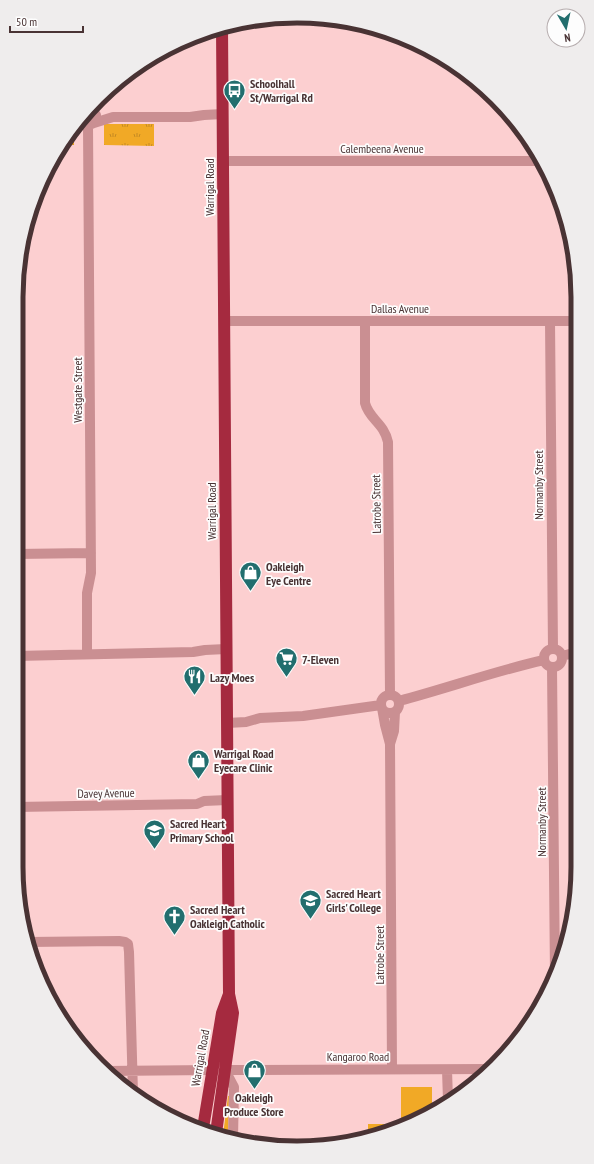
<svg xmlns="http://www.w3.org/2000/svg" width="594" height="1164" viewBox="0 0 594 1164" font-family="'PT Sans Narrow',sans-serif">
  <defs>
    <pattern id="park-tufts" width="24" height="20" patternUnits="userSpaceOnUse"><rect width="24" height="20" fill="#f1a926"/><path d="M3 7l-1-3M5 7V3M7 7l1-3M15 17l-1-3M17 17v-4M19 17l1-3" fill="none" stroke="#c58a22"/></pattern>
  </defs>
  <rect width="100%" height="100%" fill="#fccfd0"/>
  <path fill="#f1a926" d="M401,1087H432V1111L421,1119L401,1125Z
    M228,1096H229L228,1137L223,1135Z
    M368,1124H384V1130L368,1135Z"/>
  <path fill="url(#park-tufts)" d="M104,124H154V146L104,145Z
    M74,126V145H62Z"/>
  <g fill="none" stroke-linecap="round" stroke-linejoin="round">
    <path stroke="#ca8f92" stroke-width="10" d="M81,119C83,125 89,126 94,123L96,115L93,111L89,109
      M94,123L113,117H190L204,115L223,114
      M223,161H540
      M224,321H576
      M365,321V403C369,419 384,423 388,442L390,694
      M550,321L553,649
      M16,554L91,553
      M544 658a9 9 0 1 1 18 0a9 9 0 1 1-18 0Z
      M87,654V593L91,573L88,125
      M16,656L193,652L205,650L226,649
      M562,656L577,652
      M552,667L555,976
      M381 704a9 9 0 1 1 18 0a9 9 0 1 1-18 0Z
      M399,701C448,688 495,671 544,660
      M382,708L385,725L390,744L392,1069
      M227,723L246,722L260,718L303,716L381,705
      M390,744L394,731L395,712
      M16,807L197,804L204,801L227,800
      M28,942L119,941L125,942L128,944L129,952L133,1093
      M447,1070L448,1100
      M105,1071L212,1070
      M233,1139L234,1087L225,1070L490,1069"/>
    <path stroke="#a52a3f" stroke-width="12" d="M203,1128L222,1013L229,994
      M216,1133L233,1013L229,994L222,27"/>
  </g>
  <defs>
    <symbol id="bus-pin" viewBox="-11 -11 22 30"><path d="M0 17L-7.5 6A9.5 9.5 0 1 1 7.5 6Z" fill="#226e6e" stroke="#fdfdfd"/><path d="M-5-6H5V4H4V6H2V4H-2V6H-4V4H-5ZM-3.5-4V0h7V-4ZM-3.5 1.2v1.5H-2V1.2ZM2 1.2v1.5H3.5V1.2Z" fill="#fff"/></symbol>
    <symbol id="shop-pin" viewBox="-11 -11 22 30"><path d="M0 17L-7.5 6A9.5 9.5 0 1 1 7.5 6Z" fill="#226e6e" stroke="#fdfdfd"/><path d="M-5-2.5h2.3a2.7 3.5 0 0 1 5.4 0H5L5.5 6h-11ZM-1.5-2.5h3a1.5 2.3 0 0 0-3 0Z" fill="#fff"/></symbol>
    <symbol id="supermarket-pin" viewBox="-11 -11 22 30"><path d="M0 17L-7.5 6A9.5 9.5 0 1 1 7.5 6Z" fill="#226e6e" stroke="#fdfdfd"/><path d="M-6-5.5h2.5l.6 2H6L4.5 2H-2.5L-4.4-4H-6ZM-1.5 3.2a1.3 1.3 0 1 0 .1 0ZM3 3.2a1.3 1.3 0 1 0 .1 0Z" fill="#fff"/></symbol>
    <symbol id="restaurant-pin" viewBox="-11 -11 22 30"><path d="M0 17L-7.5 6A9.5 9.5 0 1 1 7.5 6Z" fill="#226e6e" stroke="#fdfdfd"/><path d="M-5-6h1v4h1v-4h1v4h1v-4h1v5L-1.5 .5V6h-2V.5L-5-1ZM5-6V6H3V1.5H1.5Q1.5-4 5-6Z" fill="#fff"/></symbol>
    <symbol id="school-pin" viewBox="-11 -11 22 30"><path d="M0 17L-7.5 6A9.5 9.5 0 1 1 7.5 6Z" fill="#226e6e" stroke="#fdfdfd"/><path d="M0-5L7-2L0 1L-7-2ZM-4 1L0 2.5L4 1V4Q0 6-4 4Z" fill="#fff"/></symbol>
    <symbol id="church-pin" viewBox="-11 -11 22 30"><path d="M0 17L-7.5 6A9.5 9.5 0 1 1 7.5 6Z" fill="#226e6e" stroke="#fdfdfd"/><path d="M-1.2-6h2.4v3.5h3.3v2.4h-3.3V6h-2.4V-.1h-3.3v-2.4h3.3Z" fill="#fff"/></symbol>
  </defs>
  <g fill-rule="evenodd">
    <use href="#bus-pin" x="222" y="78" width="25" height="34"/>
    <use href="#shop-pin" x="238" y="560" width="25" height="34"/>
    <use href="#supermarket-pin" x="274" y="646" width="25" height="34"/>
    <use href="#restaurant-pin" x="182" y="664" width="25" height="34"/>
    <use href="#shop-pin" x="186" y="748" width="25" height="34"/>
    <use href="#school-pin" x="142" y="818" width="25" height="34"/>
    <use href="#school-pin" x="298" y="888" width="25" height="34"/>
    <use href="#church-pin" x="162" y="904" width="25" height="34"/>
    <use href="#shop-pin" x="242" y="1058" width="25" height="34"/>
  </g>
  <g text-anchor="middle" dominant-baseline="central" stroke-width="3.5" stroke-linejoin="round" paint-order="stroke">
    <g font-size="12" font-weight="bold" fill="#493334" stroke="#fdfdfd" text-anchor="start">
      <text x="250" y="83">Schoolhall<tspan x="250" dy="14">St/Warrigal Rd</tspan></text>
      <text x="266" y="566">Oakleigh<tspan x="266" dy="14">Eye Centre</tspan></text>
      <text x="302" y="659">7-Eleven</text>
      <text x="210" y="677">Lazy Moes</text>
      <text x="214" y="753">Warrigal Road<tspan x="214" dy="14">Eyecare Clinic</tspan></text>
      <text x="170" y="823">Sacred Heart<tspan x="170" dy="14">Primary School</tspan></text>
      <text x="326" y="893">Sacred Heart<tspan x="326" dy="14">Girls' College</tspan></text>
      <text x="190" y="909">Sacred Heart<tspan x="190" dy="14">Oakleigh Catholic</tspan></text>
      <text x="254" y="1097" text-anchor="middle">Oakleigh<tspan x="254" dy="14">Produce Store</tspan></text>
    </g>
    <g font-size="12" fill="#493334" stroke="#fdfdfd">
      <text x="382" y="148">Calembeena Avenue</text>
      <text transform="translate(209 187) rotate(-90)">Warrigal Road</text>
      <text x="400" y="308">Dallas Avenue</text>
      <text transform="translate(77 390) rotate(-90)">Westgate Street</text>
      <text transform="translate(538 485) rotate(-90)">Normanby Street</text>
      <text transform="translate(376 504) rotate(-91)">Latrobe Street</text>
      <text transform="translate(211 511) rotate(-90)">Warrigal Road</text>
      <text transform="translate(106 793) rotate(-1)">Davey Avenue</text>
      <text transform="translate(541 822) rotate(-90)">Normanby Street</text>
      <text transform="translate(379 955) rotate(-90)">Latrobe Street</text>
      <text x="358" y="1056">Kangaroo Road</text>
      <text transform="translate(200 1058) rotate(-80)">Warrigal Road</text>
    </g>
  </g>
  <path d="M0 0H594V1164H0ZM297 23H297A274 274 0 0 1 571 297V867A274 274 0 0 1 297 1141H297A274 274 0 0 1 23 867V297A274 274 0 0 1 297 23Z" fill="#efeded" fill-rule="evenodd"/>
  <path fill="none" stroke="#493334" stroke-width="5" d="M297 23H297A274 274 0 0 1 571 297V867A274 274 0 0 1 297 1141H297A274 274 0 0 1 23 867V297A274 274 0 0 1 297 23Z"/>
  <g transform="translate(566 28) rotate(171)"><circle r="19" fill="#fdfdfd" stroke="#b5acad"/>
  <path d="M0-3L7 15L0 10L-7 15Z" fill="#226e6e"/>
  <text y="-6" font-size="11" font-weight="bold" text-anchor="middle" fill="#493334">N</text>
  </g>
  <path d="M10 26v6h73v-6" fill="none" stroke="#493334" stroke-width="2"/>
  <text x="16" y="26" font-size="12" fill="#493334" stroke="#fdfdfd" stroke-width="3" paint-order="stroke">50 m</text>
</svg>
